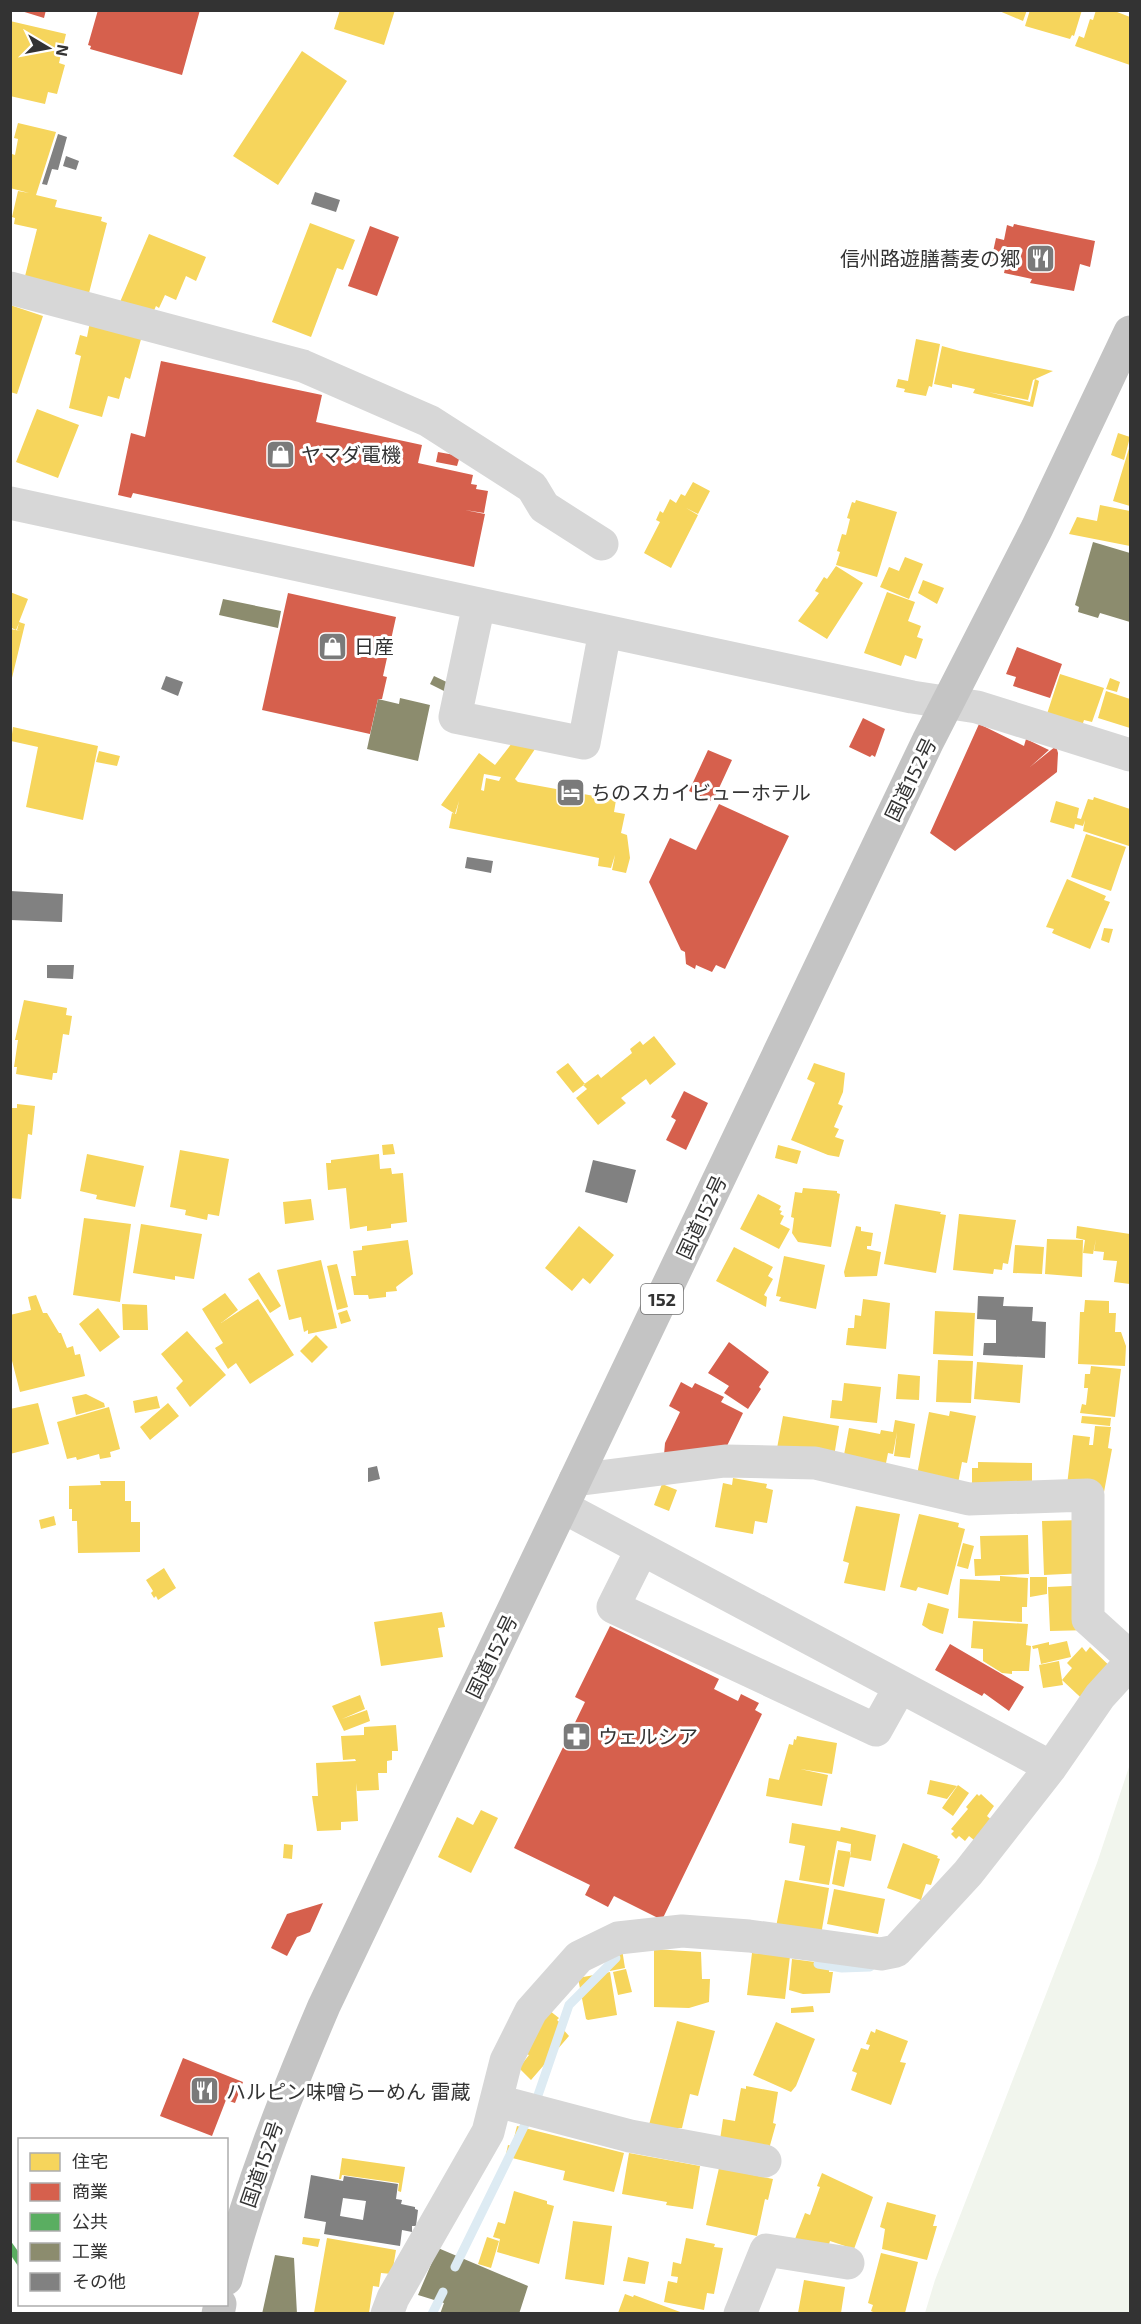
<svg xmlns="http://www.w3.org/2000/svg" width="1141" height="2324" viewBox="0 0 1141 2324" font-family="'Exo 2','Noto Sans JP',sans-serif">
  <rect width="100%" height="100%" fill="#fff"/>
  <path fill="#f1f5ed" d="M1130,1764V2313H925L935,2280L1097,1863Z"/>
  <path fill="#f6d55c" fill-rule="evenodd" d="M340,10H395L384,45L334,29Z
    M997,10H1027L1023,21Z
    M1030,10H1082L1074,36L1072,35L1070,39L1025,26Z
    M1096,10H1112L1130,17V65L1075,46L1079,36L1084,38L1090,19L1093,20Z
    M10,21L66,34L59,63L65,65L57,94L48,92L45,104L10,96Z
    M302,51L347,81L278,185L233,156Z
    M18,123L56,132L36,195L57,200L55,207L102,217L101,221L107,223L88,297L23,284L37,229L14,224L15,218L12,217L18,191L29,193L10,188V161L12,154L15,155L18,139L14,138Z
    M310,223L355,240L343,270L337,268L311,337L272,322Z
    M149,234L206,257L196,281L186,276L176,300L165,295L159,308L156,306L152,315L120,302Z
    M10,305L43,316L17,394L10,392Z
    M91,317L143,332L130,379L125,377L119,399L108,396L102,417L69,408L81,356L75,354L80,335L87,337Z
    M916,339L940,344L932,387L929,386L926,396L904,392L905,389L896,387L898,379L908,381Z
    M942,346L960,351L1053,371L1033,380L1028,400L988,392L1030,402L1035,379L1039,381L1033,407L973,393L975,389L952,384V388L934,384Z
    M37,409L79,425L58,478L16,462Z
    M1118,433L1130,437L1124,460L1111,455Z
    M1130,445V506L1113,501Z
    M693,482L710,491L698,514L686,508L698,515L671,568L644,553L660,522L656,520L660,511L663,513L670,499L676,503L681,494L685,496Z
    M856,500L897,512L877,577L836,565L840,552L837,551L842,534L846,535L850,519L847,518L852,502L855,503Z
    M1100,505L1130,511V546L1069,534L1077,517L1097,521Z
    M905,557L923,564L909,599L880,587L889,567L899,571Z
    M836,566L863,583L827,639L798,621L819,593L815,591L824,577L827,579Z
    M923,580L944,588L937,604L918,593Z
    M10,592L28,599L19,622L25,624L11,682L10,629L21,631L17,630L19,623L16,630L10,627Z
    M887,592L915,602L908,621L921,626L917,637L923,639L916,659L905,655L901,666L864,653Z
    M1060,674L1104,688L1092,722L1084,720L1080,732L1045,720Z
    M1110,678L1120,682L1117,692L1106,689Z
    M1106,691L1130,699V728L1098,718Z
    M13,727L98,746L83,820L26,807L38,747L11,741Z
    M519,734L537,746L515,779L518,782L616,800L614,812L625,814L621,833L627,835L630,858L626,873L612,870L615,855L611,868L598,866L599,858L449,828L452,813L456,814L459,801L455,814L441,805L479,753L495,765ZM484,774L501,777L499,781L486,778L484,791L481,790Z
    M99,751L120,756L117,766L96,762Z
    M1094,797L1130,809L1129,846L1083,831L1085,820L1083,826L1075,824L1074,829L1050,822L1056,801L1079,808L1077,818L1081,819L1088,799L1093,800Z
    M1086,834L1126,847L1111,891L1071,877Z
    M1067,879L1106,896L1104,900L1110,902L1090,949L1052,933L1054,929L1046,927Z
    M1104,928L1113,929L1109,943L1101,940Z
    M24,1000L67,1008L66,1015L72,1016L69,1035L63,1034L57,1073H53L52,1080L16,1074L17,1067H14L18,1040H15Z
    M654,1036L676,1064L650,1085L646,1079L621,1098L626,1103L598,1125L576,1098L587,1089L583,1085L598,1074L601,1078L632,1053L630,1049L640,1041L643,1045Z
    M568,1063L585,1084L573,1093L556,1072Z
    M814,1063L845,1073L843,1092L838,1104L843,1106L834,1127L839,1129L835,1137L844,1140L839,1157L828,1155L791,1140L815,1083L807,1079Z
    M17,1104L35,1106L32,1135L28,1134L21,1199L10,1198V1108H17Z
    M393,1144L395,1154L383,1155L382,1145Z
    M778,1145L801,1151L797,1164L775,1158Z
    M180,1150L229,1159L219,1216L208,1214L207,1220L185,1215L186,1210L170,1207Z
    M87,1154L144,1166L135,1207L96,1199L97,1195L80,1191Z
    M379,1154L380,1169L391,1168L392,1174L403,1173L407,1222L391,1224V1228L367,1231V1226L350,1229L346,1188L328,1190L326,1163H331V1160Z
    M803,1188L837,1191V1193L840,1194L831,1247L798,1242L792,1233L794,1218L791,1217L795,1192L802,1193Z
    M758,1194L781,1206L779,1210L782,1211L780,1214L784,1216L780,1224L790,1229L779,1249L740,1229Z
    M311,1199L314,1220L285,1224L283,1202Z
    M895,1204L941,1212L940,1214L946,1215L936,1273L884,1264Z
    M959,1214L1016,1220L1008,1264L1003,1263L1002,1270L994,1269L993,1274L953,1270Z
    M84,1218L131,1224L120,1302L73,1295Z
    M141,1224L202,1234L194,1279L175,1276V1280L133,1273Z
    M579,1226L614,1255L590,1284L583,1278L572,1291L545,1268Z
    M856,1226L861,1227V1231L873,1233L871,1246H867V1249L881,1252L877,1276L845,1277L844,1272Z
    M1077,1226L1130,1234V1284L1114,1282L1117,1261L1103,1260L1104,1252L1094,1251L1096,1239L1093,1254L1083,1253L1085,1240L1076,1238Z
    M1047,1239L1083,1240L1082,1277L1045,1274Z
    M408,1240L413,1274L396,1287L397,1291L386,1292V1297L369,1299L368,1295H354L351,1276H356L353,1251L362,1250V1246Z
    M1015,1245L1044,1247L1042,1274L1013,1273Z
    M734,1247L773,1267L768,1276L773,1279L764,1295L767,1297L766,1307L716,1281Z
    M784,1256L825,1265L816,1309L779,1301L781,1297L776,1296Z
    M321,1260L337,1328L308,1334V1330L304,1332L301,1317L289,1320L277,1270Z
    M337,1264L348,1307L337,1310L327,1266Z
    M259,1272L281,1306L270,1313L248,1279Z
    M225,1293L238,1310L221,1323L258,1299L294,1355L250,1384L236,1363L228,1369L215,1348L223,1343L202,1309Z
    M36,1295L43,1313H47L59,1333H61L67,1348L73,1346L75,1355L80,1354L85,1376L20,1392L10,1353V1315L31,1310L28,1297Z
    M863,1299L890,1303L886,1349L846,1345L848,1328H854L855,1315L861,1316Z
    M1085,1300L1109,1301V1313H1116L1115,1332H1121L1126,1346L1125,1366L1078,1364L1080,1312H1084Z
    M122,1304L147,1305L148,1330H123Z
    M98,1308L120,1337L100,1352L79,1324Z
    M347,1310L351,1321L341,1324L338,1313Z
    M935,1311L975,1313L973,1356L933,1354Z
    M187,1331L226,1375L190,1407L176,1388L183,1381L161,1354Z
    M316,1335L328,1347L312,1363L300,1351Z
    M938,1360L973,1361L971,1403L936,1402Z
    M977,1362L1023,1365L1020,1403L974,1399Z
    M1091,1366L1121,1369L1115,1417L1080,1413L1082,1404L1086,1405L1088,1388H1084L1085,1374H1090Z
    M898,1374L920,1376L919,1400L896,1399Z
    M844,1383L881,1387L877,1423L830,1418L832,1400L842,1401Z
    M86,1394L104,1403L105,1407L76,1415L72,1397Z
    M157,1396L160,1408L135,1413L133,1401Z
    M38,1403L49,1444L10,1454V1409Z
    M168,1403L179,1416L150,1440L140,1427Z
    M109,1407L120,1449L110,1452L111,1457L100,1459L99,1454L77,1460L76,1457L67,1459L57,1422Z
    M950,1411L976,1416L967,1463L962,1462L957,1489L916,1480L929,1412L949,1416Z
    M783,1416L839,1426L832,1469L775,1459Z
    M1082,1416L1111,1418L1110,1426L1081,1423Z
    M895,1420L915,1424L910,1458L894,1456L897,1432L893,1454L888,1453L883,1478L841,1471L849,1428L880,1434L881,1430L893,1432Z
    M1095,1426L1111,1427L1108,1448L1112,1449L1104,1492L1081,1489L1067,1485L1073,1435L1090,1437L1089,1445H1093Z
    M978,1462L1032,1463V1499L972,1493V1468H978Z
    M733,1478L767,1484L766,1488L773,1490L767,1523L755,1521L753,1534L715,1527L723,1483L732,1485Z
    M100,1481H125V1501H131V1522H140V1552L78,1553L77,1521H72V1509H69V1486L101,1485Z
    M662,1484L677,1490L669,1511L654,1505Z
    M856,1506L900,1514L885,1591L844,1583L849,1563L843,1561Z
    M919,1514L959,1523L958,1527L965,1529L948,1595L918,1587L916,1591L900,1587Z
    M54,1516L56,1525L41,1529L39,1520Z
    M1084,1520L1085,1573L1044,1575L1042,1521Z
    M1028,1535L1029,1574L975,1576L974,1559H981L980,1536Z
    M963,1543L974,1546L968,1569L957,1566Z
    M164,1568L176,1588L158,1600L156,1596L154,1598L151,1593L153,1591L146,1580Z
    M1000,1576L1028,1578L1027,1607H1022V1622L958,1618L960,1579L1000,1581Z
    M1030,1577H1047V1594L1030,1597Z
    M1094,1585L1091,1630L1050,1631L1048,1587Z
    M928,1603L949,1609L943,1634L930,1630L922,1625Z
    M442,1612L445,1627L438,1628L443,1657L381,1666L374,1622Z
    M973,1621L1028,1624L1026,1645L1031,1646L1029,1671H1012V1674L1002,1673L983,1661V1649L971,1648Z
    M1067,1641L1071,1657L1041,1664L1038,1648L1033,1649L1032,1646L1049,1642V1645Z
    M1082,1647L1086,1652L1090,1647L1121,1677L1093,1709L1062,1680L1063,1685L1043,1688L1039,1665L1059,1661L1062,1680L1072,1668L1067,1663Z
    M360,1695L365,1709L342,1719L367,1710L370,1721L344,1731L332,1706Z
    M396,1725L398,1751H392V1760L387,1761V1773H378L379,1790L357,1791L356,1783L358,1821L341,1822V1830L317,1831L312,1796H318L316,1763L356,1761L355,1759L343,1760L341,1736L364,1735V1727Z
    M797,1736L837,1743L832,1774L800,1769L828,1775L822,1806L766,1796L769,1778L779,1780L789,1744L793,1745L794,1739L796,1740Z
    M930,1780L957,1786L947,1799L927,1794Z
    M958,1785L969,1793L953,1816L942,1808Z
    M977,1794L979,1796L981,1794L994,1806L987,1816L996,1824L979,1844L969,1836L965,1841L959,1836L956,1839L951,1834L954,1831L951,1829L968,1809L966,1807Z
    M481,1810L498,1818L471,1873L438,1857L457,1817L473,1825Z
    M792,1823L840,1831L841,1827L876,1835L871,1861L850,1857L851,1844L837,1841L829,1885L799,1880L805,1846L789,1843Z
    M903,1843L938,1856L937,1858L940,1859L931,1885L926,1884L921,1900L887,1888Z
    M284,1844L293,1845L292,1859L283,1858Z
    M838,1850L851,1852L844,1887L832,1884Z
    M785,1880L829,1888L821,1935L776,1927Z
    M834,1889L885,1899L878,1934L827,1924Z
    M622,1949L625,1968L610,1971L607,1952Z
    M654,1949L701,1952L702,1979H710L709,2002L689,2008L654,2007Z
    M752,1953L790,1956L785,1999L747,1995Z
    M792,1959L830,1964L829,1972H833L830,1993L803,1994L789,1990Z
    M626,1969L632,1992L618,1995L613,1972Z
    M610,1972L617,2015L588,2020L586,2019L578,1978Z
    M813,2006L814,2012L791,2013V2008Z
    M550,2011L559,2018L557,2020L564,2026L562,2028L569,2036L531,2080L519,2068L529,2055L526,2054L533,2029Z
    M677,2021L715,2031L698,2096L690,2094L682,2128H677L676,2132L649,2125Z
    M776,2022L815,2039L796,2086L791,2092L753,2075Z
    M876,2029L908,2041L900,2062L906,2063L891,2105L851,2090L857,2073L852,2071L861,2048L868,2050L870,2045L866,2044L871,2031L875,2033Z
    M746,2086L778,2092L773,2123L776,2124L769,2149L720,2140L723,2119L735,2121L741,2088L746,2089Z
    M517,2126L624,2153L614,2192L563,2180L565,2171L508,2157L509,2155L506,2154L508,2145L512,2146Z
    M629,2153L700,2166L693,2209L666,2205L667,2202L622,2194Z
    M342,2158L405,2167L401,2192L398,2191L399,2183L342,2175L341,2179H339Z
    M719,2168L773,2179L768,2200L765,2199L757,2236L706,2225Z
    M822,2173L873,2197L854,2249L830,2241L827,2250L795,2239L805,2213L810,2215L820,2187L817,2186Z
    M514,2191L547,2201V2204L554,2206L539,2264L497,2252L500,2239L493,2237L498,2222L505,2224Z
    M887,2202L936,2215L933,2226H937L927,2260L882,2249L885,2229L880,2227Z
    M573,2221L612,2226L604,2285L565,2279Z
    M303,2237L320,2239L318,2247L302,2244Z
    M487,2237L499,2241L491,2268L478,2264Z
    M327,2238L396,2250L392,2274L381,2273L379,2287L373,2286L369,2313H314Z
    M686,2238L715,2244L714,2247L723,2248L714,2294L707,2293L704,2310L664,2302L668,2281L677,2283L678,2277L671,2276L673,2262L681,2264Z
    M881,2253L918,2262L905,2313H875L871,2311L873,2305L868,2303Z
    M628,2257L649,2262L645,2284L623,2281Z
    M804,2280L845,2287L841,2313H798Z
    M625,2294L633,2297L634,2295L683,2313H618Z"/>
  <path fill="#d6604d" d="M18,10H46L44,18Z
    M98,10H200L182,75L90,49L91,46L88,45Z
    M1014,224L1095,241L1090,267L1080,264L1074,291L1030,283L1032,279L1004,273L1006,264L991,261L996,238L1004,240L1007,225L1013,227Z
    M370,226L399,237L377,296L348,286Z
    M161,361L322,395L316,422L422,445L418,463L473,475L471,484L477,485L476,489L488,491L484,513L465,510L485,514L474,567L133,493L131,498L118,495L131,433L145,437Z
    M438,452L460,456L457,466L436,462Z
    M288,593L396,617L383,676L387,677L382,699H378L370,734L262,710Z
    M1017,647L1062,664L1050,698L1013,686L1016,677L1006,674Z
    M863,718L885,729L875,757L872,755L870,757L849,747Z
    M979,724L1024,746L1026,739L1049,750L1030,767L1056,746L1058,753L1057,772L955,851L930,833Z
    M708,750L732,760L714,799L710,801L689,791Z
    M719,804L789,836L725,969L716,965L712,972L696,965L695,969L686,964L685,952L681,950L649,882L670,838L696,850Z
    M684,1091L708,1103L686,1150L666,1140L676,1120L671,1117Z
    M729,1342L769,1372L759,1387L761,1389L748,1409L724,1393L729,1386L708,1373Z
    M681,1382L692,1388L695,1383L724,1397L721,1402L743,1413L724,1452L664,1455L665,1443L680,1412L669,1406Z
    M610,1626L719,1679L714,1689L738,1701L741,1694L759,1703L755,1710L762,1714L662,1920L614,1896L608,1907L585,1895L590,1885L514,1848L585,1702L575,1697Z
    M950,1644L1024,1687L1009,1711L984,1693L982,1696L935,1670Z
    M323,1903L310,1932L297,1937L287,1956L271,1948L287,1914Z
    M183,2058L243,2082L235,2103L226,2100L212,2136L160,2116Z"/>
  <path fill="#5aae61" d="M10,2240L20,2254L18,2266L10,2254Z"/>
  <path fill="#8c8c6e" d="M1093,542L1130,553V622L1100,613L1098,618L1078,612L1079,607L1075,605Z
    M223,599L281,611L278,628L219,615Z
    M434,676L453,685L448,693L430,684Z
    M400,698L430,705L418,761L367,749L378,699L399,704Z
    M438,2248L528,2286L519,2314H440L444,2303L418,2295Z
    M275,2255L294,2258L297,2314H262Z"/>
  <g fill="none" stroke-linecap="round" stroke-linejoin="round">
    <path stroke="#ddebf3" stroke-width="9" d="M818,1964L842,1968L870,1967
      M455,2267L535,2104L569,2005L616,1958
      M432,2314L443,2292"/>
  </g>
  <path fill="#818181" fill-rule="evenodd" d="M58,134L67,137L58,170L52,169L47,185L42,184Z
    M66,156L79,161L76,170L63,166Z
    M315,192L340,200L336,212L311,204Z
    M166,676L183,682L178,696L161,689Z
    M467,857L493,861L491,873L465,868Z
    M10,891L63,894L62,922L10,920Z
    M47,965H74L73,979L47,978Z
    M593,1160L636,1170L627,1203L585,1192Z
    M978,1296L1004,1297L1003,1306L1033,1307L1032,1321L1046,1322L1045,1358L983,1355L984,1343H996V1320L977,1319Z
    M377,1466L380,1479L368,1482V1468Z
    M311,2175L343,2181L344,2176L398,2184L396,2199L402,2200L401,2204L415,2207V2209L418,2210L416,2226H412V2232L402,2230L400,2246L324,2234L326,2222L304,2218ZM343,2198L366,2201L363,2220L340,2216Z"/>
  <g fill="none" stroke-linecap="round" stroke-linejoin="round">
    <path stroke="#d7d7d7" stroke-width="33" d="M10,288L303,366L429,421L532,487L544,507L602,544
      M10,503L912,697L977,707L1130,755
      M479,604L455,717L584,743L605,631
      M575,1480L725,1461L815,1463L969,1499L1088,1495V1619L1130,1657
      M563,1507L1051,1767
      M642,1549L613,1607L876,1730L900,1687
      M497,2101L630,2136L765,2161
      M387,2314L393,2298L488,2132L506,2061L531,2011L579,1957L618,1938L682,1931L749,1936L881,1954L896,1951L968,1873L1051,1767L1100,1696L1130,1663
      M740,2314L766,2250L848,2263"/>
    <path stroke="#c4c4c4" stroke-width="33" d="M226,2279C251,2184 286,2095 324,2006L928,741L1037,528L1130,332
      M218,2314L220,2304"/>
  </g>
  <defs>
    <symbol id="restaurant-square" viewBox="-11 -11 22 22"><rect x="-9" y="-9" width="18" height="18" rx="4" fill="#7a7a7a" stroke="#fff"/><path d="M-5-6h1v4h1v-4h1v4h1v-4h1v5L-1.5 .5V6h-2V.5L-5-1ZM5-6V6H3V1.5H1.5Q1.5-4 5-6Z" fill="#fff"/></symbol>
    <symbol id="shop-square" viewBox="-11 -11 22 22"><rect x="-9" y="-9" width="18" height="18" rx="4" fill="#7a7a7a" stroke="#fff"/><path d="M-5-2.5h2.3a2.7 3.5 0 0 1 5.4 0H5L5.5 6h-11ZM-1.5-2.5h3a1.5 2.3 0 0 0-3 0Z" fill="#fff"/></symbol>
    <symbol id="hotel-square" viewBox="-11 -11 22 22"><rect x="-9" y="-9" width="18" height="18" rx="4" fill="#7a7a7a" stroke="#fff"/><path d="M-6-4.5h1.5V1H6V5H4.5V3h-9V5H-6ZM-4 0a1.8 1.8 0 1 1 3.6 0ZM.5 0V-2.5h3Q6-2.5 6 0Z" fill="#fff"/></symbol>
    <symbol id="pharmacy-square" viewBox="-11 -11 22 22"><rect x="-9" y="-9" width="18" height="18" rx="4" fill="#7a7a7a" stroke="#fff"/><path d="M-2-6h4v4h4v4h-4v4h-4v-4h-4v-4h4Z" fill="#fff"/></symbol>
  </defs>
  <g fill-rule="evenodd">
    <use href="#restaurant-square" x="1024" y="242" width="33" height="33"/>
    <use href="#shop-square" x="264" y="438" width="33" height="33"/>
    <use href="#shop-square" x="316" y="630" width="33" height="33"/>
    <use href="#hotel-square" x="554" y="776" width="33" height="33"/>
    <use href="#pharmacy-square" x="560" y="1720" width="33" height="33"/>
    <use href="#restaurant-square" x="188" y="2074" width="33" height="33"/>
  </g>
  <g text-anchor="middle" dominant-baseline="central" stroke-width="6" stroke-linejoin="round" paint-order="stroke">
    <rect fill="#fff" stroke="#707070" stroke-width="1.5" x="641" y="1284" width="42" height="30" rx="4.5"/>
    <g font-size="18" font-weight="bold" fill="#333">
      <text x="662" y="1299">152</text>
    </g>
    <g font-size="20" fill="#333" stroke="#fff" text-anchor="start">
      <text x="1020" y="258" text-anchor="end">信州路遊膳蕎麦の郷</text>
      <text x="301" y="454">ヤマダ電機</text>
      <text x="354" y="646">日産</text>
      <text x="591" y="792">ちのスカイビューホテル</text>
      <text x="598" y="1736">ウェルシア</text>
      <text x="226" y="2091">ハルピン味噌らーめん 雷蔵</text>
    </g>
    <g font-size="20" fill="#333" stroke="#fff">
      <text transform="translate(910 779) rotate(-64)">国道152号</text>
      <text transform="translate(701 1217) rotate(-65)">国道152号</text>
      <text transform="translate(491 1656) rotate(-64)">国道152号</text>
      <text transform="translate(261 2164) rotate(-71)">国道152号</text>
    </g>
  </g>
  <rect width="1141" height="2324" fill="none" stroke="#333333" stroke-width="24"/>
  <rect x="18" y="2138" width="210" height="168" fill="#ffffff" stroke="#adadad" stroke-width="1.5"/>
  <rect x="30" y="2153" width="30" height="18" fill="#f6d55c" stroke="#adadad" stroke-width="1.5"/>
  <text x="72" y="2168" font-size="18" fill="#333333">住宅</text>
  <rect x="30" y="2183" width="30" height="18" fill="#d6604d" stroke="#adadad" stroke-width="1.5"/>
  <text x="72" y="2198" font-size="18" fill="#333333">商業</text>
  <rect x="30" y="2213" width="30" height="18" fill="#5aae61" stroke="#adadad" stroke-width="1.5"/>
  <text x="72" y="2228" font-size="18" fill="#333333">公共</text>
  <rect x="30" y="2243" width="30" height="18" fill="#8c8c6e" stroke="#adadad" stroke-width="1.5"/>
  <text x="72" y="2258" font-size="18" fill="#333333">工業</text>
  <rect x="30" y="2273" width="30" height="18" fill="#818181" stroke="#adadad" stroke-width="1.5"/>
  <text x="72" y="2288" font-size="18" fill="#333333">その他</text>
  <g transform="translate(48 48) rotate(100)" stroke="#ffffff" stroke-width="4.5" paint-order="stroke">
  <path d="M0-4.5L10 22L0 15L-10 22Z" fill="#333333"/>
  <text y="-9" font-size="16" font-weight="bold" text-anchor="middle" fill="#333333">N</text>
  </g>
</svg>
